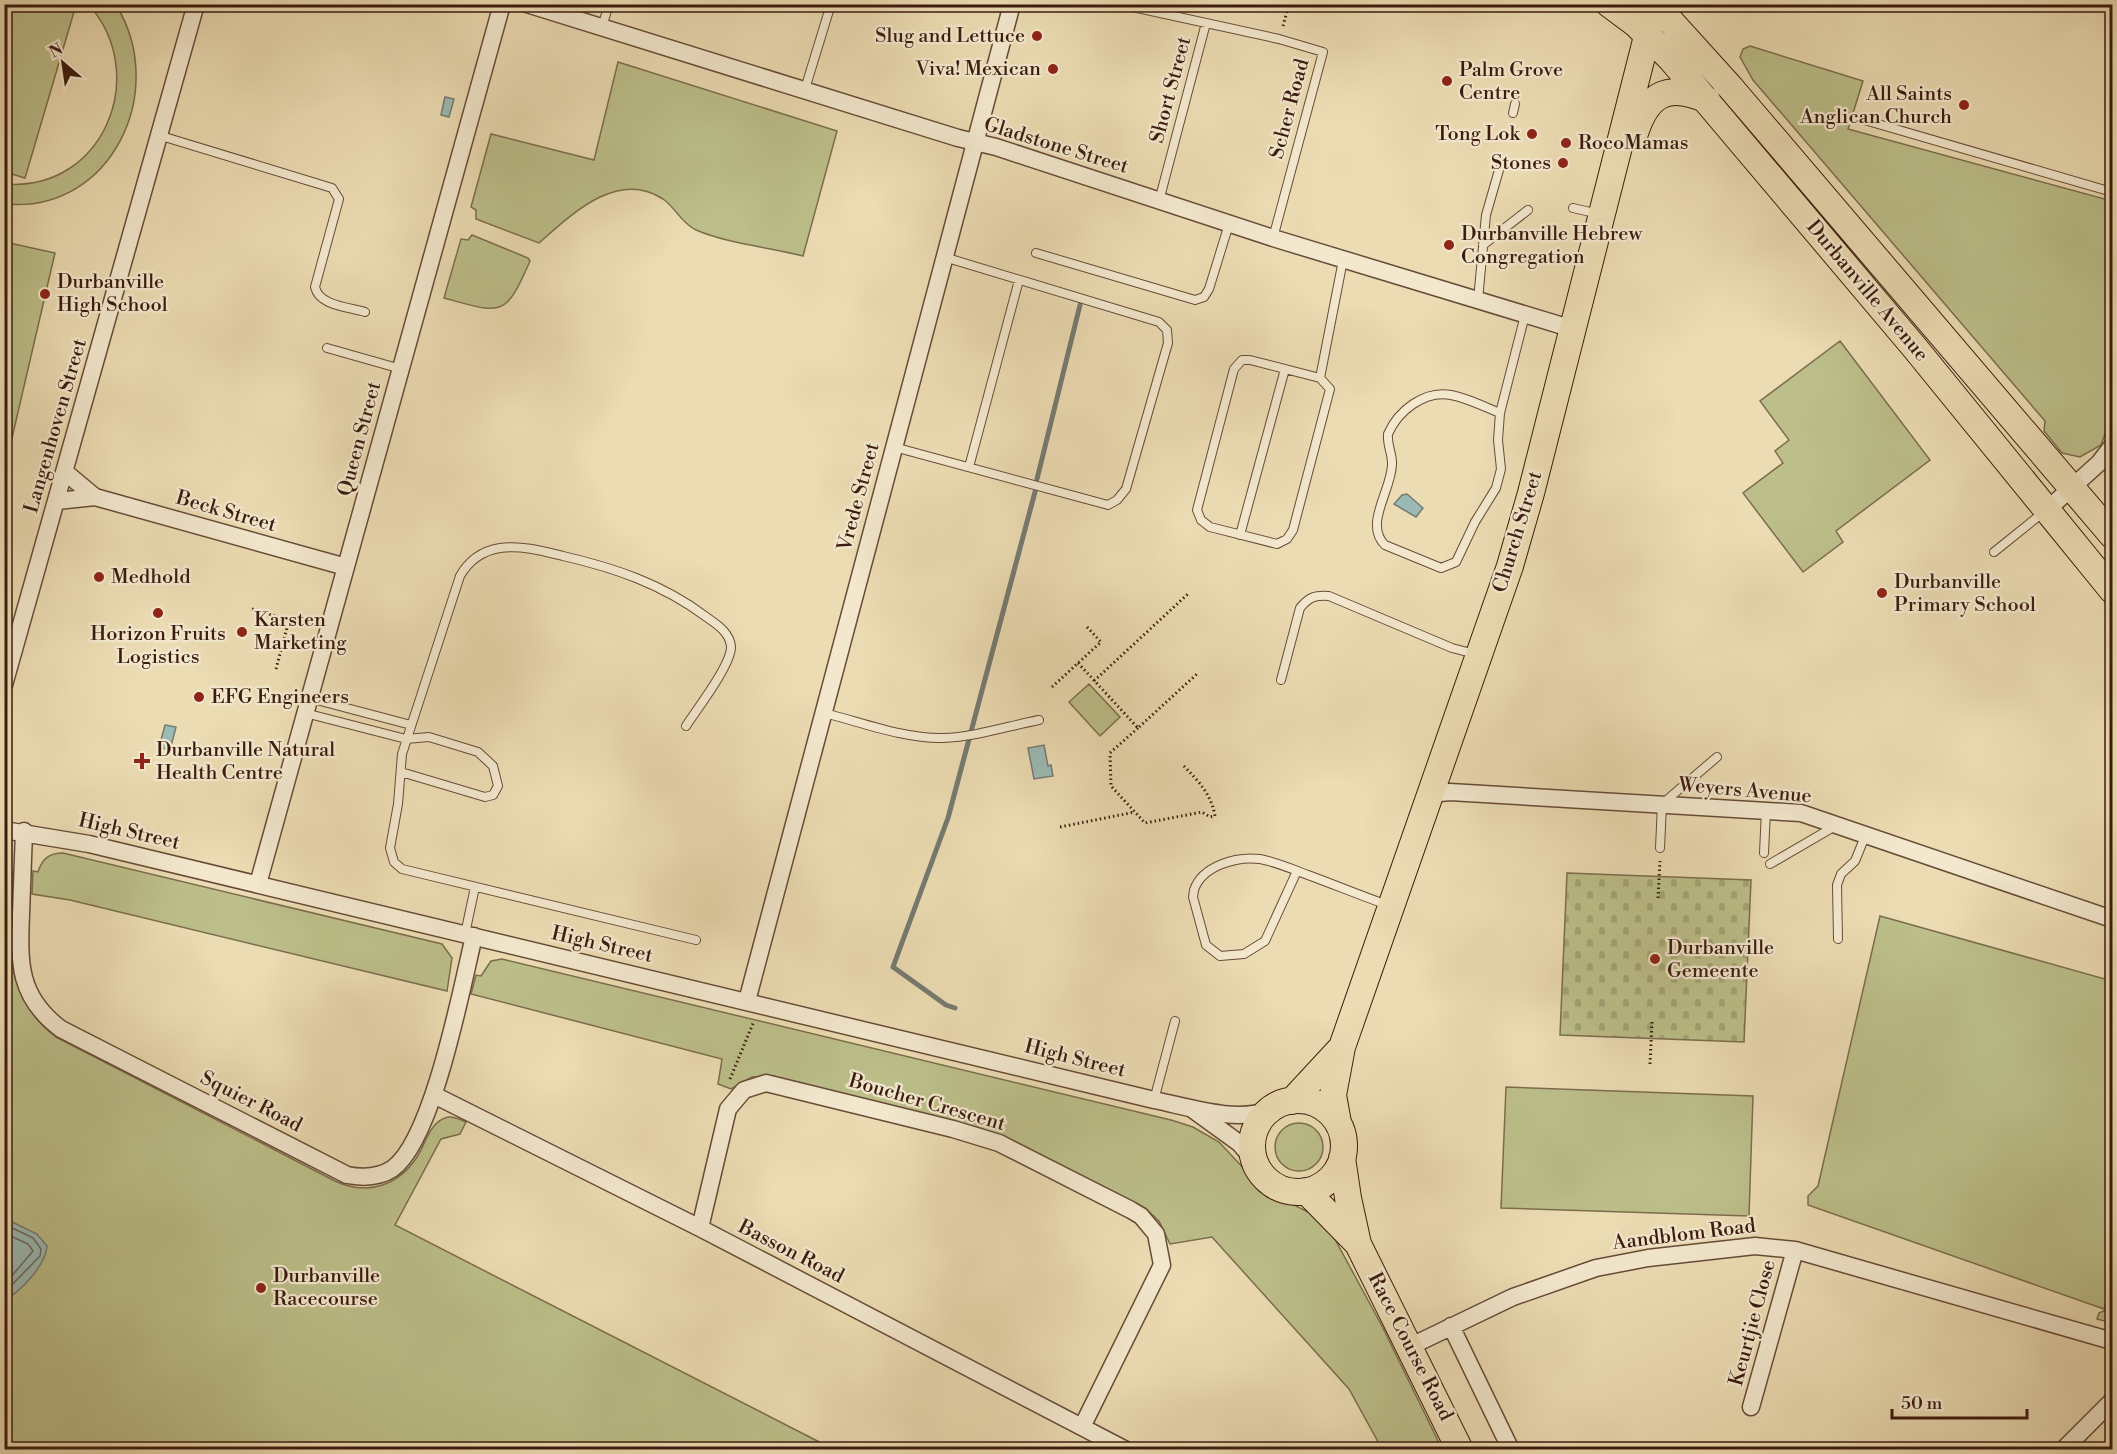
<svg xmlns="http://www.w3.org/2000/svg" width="2117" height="1454" viewBox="0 0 2117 1454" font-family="'Libre Bodoni',serif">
  <defs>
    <pattern id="cemetery-stones" width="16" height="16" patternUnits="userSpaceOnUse" patternTransform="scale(1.5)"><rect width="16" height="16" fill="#bcbf8a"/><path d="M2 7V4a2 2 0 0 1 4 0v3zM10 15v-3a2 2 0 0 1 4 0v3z" fill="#a2a476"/></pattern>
  </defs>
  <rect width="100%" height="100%" fill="#ecdcb3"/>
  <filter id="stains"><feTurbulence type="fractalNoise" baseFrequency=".00333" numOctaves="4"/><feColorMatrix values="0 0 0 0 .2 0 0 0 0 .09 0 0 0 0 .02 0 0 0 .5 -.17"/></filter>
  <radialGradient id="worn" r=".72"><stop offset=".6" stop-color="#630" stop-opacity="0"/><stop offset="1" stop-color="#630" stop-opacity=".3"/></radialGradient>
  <path fill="#bcbf8a" stroke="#7c6d4c" stroke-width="1.5" d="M4,5H76L25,178L5,172Z
    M89,5H116C169,90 112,214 5,204V184C103,192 151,75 89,5Z
    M1750,46L1863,81L1848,129L2112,201V415L2101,445L2080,457L2062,453L2044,431L2045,421L1753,80L1740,57L1743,49Z
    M618,62L837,131L803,256C769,247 729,244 696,230C681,223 676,208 663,199C617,169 571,215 539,243L476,219V210L471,207L491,134L594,160Z
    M472,235L528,258L530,261C505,318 503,314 444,298L461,239L468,240Z
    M5,242L55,253L5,468L4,242Z
    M1840,341L1930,460L1836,531L1843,542L1803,572L1743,493L1783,463L1775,451L1789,440L1760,401Z
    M1089,684L1120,717L1100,736L1069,702Z
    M63,853L442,944L452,958L447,991L70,900L32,894L33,871L38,872C42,859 49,853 63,853Z
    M4,857L7,873H12C10,937 0,994 56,1037L335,1181C367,1196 398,1186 417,1157C426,1143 430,1121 448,1117C455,1116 461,1120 466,1122L460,1134L441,1139L395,1225L833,1449H5Z
    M1880,916L2112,981V1286L2104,1309L1808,1205V1196L1818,1186Z
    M502,959L1171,1120L1193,1127L1219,1142L1263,1189L1314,1215L1331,1232L1382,1326L1442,1449H1382L1349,1389L1212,1237L1170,1244L1159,1221L1145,1208L1017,1143L980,1128L773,1076L752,1077L731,1089L718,1084L722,1059L471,994L476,975L481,976L491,961Z
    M1506,1087L1753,1096L1749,1216L1501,1208Z
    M1275 1147a24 24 0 1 1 48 0a24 24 0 1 1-48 0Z
    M2112,1307V1323L2097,1319L2099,1313Z"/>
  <path fill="url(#cemetery-stones)" stroke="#7c6d4c" stroke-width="1.5" d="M1567,873L1751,880L1744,1042L1560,1035Z"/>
  <path fill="#9bbab5" stroke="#757a72" stroke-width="1.5" d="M445,97L454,99L449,117L441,115Z
    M1407,494L1423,508L1416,517L1394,504L1402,495Z
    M165,725L176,727L170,750L159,747Z
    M1044,745L1048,766L1051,765L1053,776L1034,779L1028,748Z
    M4,1218L37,1234L47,1246C46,1265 21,1291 5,1300Z"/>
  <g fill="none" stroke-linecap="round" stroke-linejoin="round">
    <path stroke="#6b6a62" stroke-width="1.5" d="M4,1224L33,1238L41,1249L40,1256L4,1293
      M4,1233L28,1244L33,1251L4,1285"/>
    <path stroke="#757a72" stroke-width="5" d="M1037,479L1080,305
      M955,1008L946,1005L893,967L948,818L1035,492"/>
    <defs>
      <path id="service" d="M1119,4L1279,39L1323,52L1273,238
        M602,27L609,4
        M805,89L831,4
        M1513,113L1515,104
        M1854,117L2112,192
        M158,135L332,188L339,199L315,287C319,306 349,307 365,312
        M1159,201L1206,23
        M1573,208L1599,214
        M1483,245L1528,210
        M1036,253L1195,300L1204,297L1209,289L1229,224
        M1478,300L1486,215L1499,170
        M327,348L401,369
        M1242,360H1250L1320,378L1330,389L1293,530L1287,539L1277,544L1210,527L1201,520L1197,510L1234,369Z
        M1320,378L1343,260
        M1500,413C1485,407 1467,398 1451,395C1424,390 1398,411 1388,434C1387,445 1392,453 1392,463C1393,488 1363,524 1385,545L1441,568L1456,562L1475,522L1496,488L1501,469L1498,440L1500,413L1525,315
        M894,447L1108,505L1117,500L1126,489L1168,343L1167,330L1159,322L944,257
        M969,467L1019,280
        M1240,535L1285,369
        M1994,552L2045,511
        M1281,680L1300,608C1309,597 1315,595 1329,596L1452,648L1475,654
        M309,698L411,725
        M305,713L406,739L429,737L478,752L493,766L498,786L493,795L485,797L401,772
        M824,713C861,722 904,739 943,738C975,737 1008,726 1039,720
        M686,726C697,709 731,665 731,647C730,632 716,624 705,616C662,584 615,568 563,556C543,551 521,545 500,548C482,551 469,560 460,576L402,754L398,804L390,848L394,862L402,869L696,940
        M1660,848L1662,804L1717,757
        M1764,853L1766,810
        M1770,864L1837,825
        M1297,871L1265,941L1244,954L1220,956L1206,945L1193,897L1194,890C1202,866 1236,856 1260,859C1276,862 1292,869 1308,875C1335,885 1362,896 1390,906
        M465,934L475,887
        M1838,939L1837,885L1841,874L1855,861L1866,834
        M1154,1100L1175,1021"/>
      <path id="minor" d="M527,4L958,138L996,147L1273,238L1573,329
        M65,472L95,497
        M57,501L95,497L346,567
        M2048,509L2099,463L2112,446
        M4,685L196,4
        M1430,794L1450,792L1801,813L2112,919
        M4,830L89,844L1154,1100C1189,1107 1235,1123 1270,1110
        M24,831C23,859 22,887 21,914C19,963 18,997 61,1029L347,1175C363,1178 378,1178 392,1169C433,1141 462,986 474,936
        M258,884L502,4
        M747,1001L1012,4
        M434,1095L700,1228L1126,1450
        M1192,1109L1239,1143L1254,1160
        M700,1228L728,1109L744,1090L766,1083L953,1129L999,1143L1131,1210L1141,1216L1156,1234L1162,1265L1082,1427
        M1451,1326L1511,1450
        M1409,1347L1513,1297L1596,1268L1648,1258L1755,1246L1795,1250L2112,1341
        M1751,1407L1795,1250
        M2063,1450L2112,1401"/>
      <path id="primary" d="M1609,4L1636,24L1671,59L1915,348L2112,590
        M1655,4L1731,88L2112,535
        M1635,133C1648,93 1668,83 1707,100
        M1252 1146a46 46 0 1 1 92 0a46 46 0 1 1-92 0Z
        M1292,1101L1342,1047
        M1338,1123L1333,1095L1342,1047L1510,566L1531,493L1655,5
        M1342,1158L1348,1198L1358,1244L1460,1450
        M1306,1191L1356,1242"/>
    </defs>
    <use href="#service" stroke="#674b37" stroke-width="10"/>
    <use href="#minor" stroke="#674b37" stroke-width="19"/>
    <use href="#primary" stroke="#3b1b0e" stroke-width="28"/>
    <path stroke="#3b1b0e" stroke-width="3" stroke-dasharray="1.5 3" stroke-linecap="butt" d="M1283,26L1289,4
      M252,609L312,627
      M267,645L281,648
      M1078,663L1138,728L1198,673
      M276,669L289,620
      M1094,681L1189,593
      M1052,687L1101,642L1087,627
      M1138,728L1110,753L1111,786L1145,823L1202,812L1210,817L1215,816C1211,793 1198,781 1182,764
      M1060,827L1135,812
      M1658,898L1660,861
      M1650,1064L1652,1022
      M730,1079L754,1021"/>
    <use href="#service" stroke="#f3e8ce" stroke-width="8"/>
    <use href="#minor" stroke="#f3e8ce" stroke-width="16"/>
    <use href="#primary" stroke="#ecdcb3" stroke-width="26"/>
  </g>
  <g fill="#8f2418" stroke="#f3e8ce" stroke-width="2">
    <circle cx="1037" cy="36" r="6"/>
    <circle cx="1053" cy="69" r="6"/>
    <circle cx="1447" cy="81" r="6"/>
    <circle cx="1964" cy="105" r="6"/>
    <circle cx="1532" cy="134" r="6"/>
    <circle cx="1566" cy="143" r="6"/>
    <circle cx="1563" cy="163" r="6"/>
    <circle cx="1449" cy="245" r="6"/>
    <circle cx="45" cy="294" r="6"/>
    <circle cx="99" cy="577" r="6"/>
    <circle cx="1882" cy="593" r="6"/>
    <circle cx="158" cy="613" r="6"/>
    <circle cx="242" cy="632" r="6"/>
    <circle cx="199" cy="697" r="6"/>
    <path d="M139 752h6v6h6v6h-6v6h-6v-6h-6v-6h6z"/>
    <circle cx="1655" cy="959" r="6"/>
    <circle cx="261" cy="1288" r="6"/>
  </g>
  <g text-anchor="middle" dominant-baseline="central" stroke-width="4.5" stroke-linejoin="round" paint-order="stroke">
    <g font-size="20" fill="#3b1b0e" stroke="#f3e8ce" text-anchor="start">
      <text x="1025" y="36" text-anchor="end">Slug and Lettuce</text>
      <text x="1041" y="69" text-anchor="end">Viva! Mexican</text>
      <text x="1459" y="70">Palm Grove<tspan x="1459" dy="23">Centre</tspan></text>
      <text x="1952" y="94" text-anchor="end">All Saints<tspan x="1952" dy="23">Anglican Church</tspan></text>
      <text x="1520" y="134" text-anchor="end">Tong Lok</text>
      <text x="1578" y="143">RocoMamas</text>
      <text x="1551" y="163" text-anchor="end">Stones</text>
      <text x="1461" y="234">Durbanville Hebrew<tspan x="1461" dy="23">Congregation</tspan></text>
      <text x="57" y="282">Durbanville<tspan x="57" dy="23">High School</tspan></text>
      <text x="111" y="577">Medhold</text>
      <text x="1894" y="582">Durbanville<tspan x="1894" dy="23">Primary School</tspan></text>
      <text x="254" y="620">Karsten<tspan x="254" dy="23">Marketing</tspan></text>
      <text x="158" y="634" text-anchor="middle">Horizon Fruits<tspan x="158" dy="23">Logistics</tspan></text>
      <text x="211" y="697">EFG Engineers</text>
      <text x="156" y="750">Durbanville Natural<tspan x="156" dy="23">Health Centre</tspan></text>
      <text x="1667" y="948">Durbanville<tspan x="1667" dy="23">Gemeente</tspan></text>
      <text x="273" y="1276">Durbanville<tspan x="273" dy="23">Racecourse</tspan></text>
    </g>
    <g font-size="20" fill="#3b1b0e" stroke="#f3e8ce">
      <text transform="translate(1171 90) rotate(-75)">Short Street</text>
      <text transform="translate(1290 109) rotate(-75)">Scher Road</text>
      <text transform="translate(1056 146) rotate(17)">Gladstone Street</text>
      <text transform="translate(1867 291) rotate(50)">Durbanville Avenue</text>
      <text transform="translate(56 426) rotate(-74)">Langenhoven Street</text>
      <text transform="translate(360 439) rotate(-75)">Queen Street</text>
      <text transform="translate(859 497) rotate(-75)">Vrede Street</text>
      <text transform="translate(226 512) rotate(16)">Beck Street</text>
      <text transform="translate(1518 532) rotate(-73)">Church Street</text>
      <text transform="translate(1745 791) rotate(5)">Weyers Avenue</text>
      <text transform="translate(129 832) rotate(13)">High Street</text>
      <text transform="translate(602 945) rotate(13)">High Street</text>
      <text transform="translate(1075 1059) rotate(14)">High Street</text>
      <text transform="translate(251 1102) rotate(27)">Squier Road</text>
      <text transform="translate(927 1103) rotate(16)">Boucher Crescent</text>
      <text transform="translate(1684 1235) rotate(-7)">Aandblom Road</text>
      <text transform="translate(791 1252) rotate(27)">Basson Road</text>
      <text transform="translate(1753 1323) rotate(-75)">Keurtjie Close</text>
      <text transform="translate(1410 1347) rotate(63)">Race Course Road</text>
    </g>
  </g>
  <rect width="2117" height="1454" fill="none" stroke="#ecdcb3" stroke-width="24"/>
  <rect x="6" y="6" width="2105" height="1442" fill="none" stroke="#3b1b0e" stroke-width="3"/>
  <rect x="12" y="12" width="2093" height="1430" fill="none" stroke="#3b1b0e" stroke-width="1.5"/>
  <g transform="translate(63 63) rotate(331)" stroke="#f3e8ce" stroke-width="4.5" paint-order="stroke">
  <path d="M0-4.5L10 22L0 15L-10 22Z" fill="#3b1b0e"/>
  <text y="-9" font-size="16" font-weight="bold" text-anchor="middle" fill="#3b1b0e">N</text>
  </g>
  <path d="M1892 1409v9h135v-9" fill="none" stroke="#3b1b0e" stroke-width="3"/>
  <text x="1901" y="1409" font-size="18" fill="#3b1b0e" stroke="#f3e8ce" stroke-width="4.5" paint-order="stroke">50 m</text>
  <rect width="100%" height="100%" filter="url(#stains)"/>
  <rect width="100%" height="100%" fill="url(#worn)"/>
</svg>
